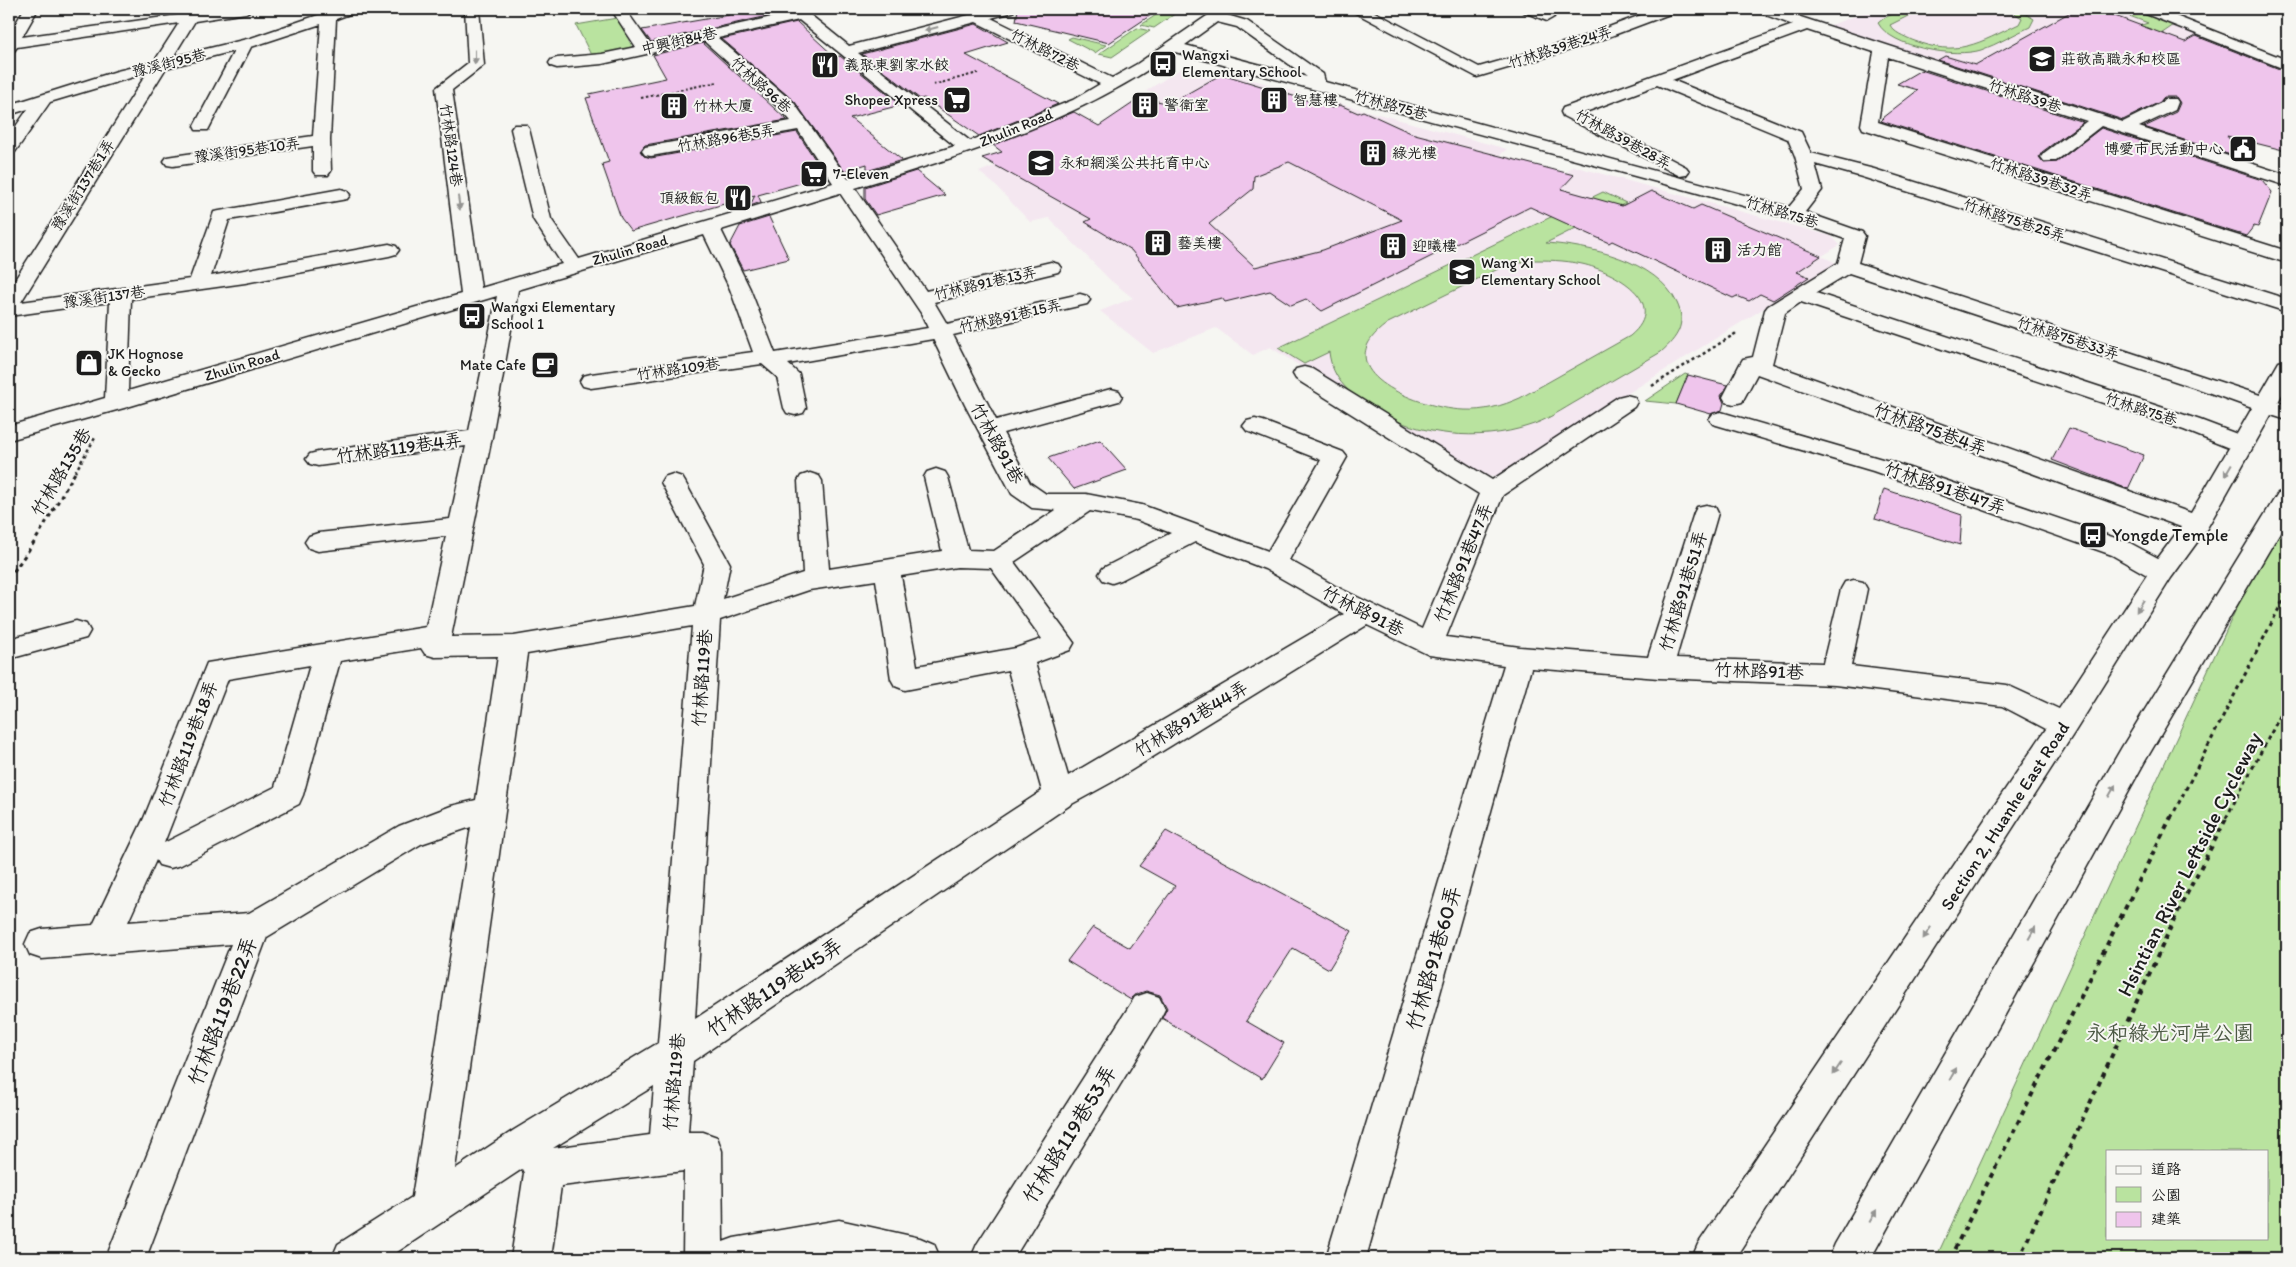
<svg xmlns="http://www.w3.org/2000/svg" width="2296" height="1267" viewBox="0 0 2296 1267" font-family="Itim,'LXGW WenKai TC',sans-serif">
  <rect width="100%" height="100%" fill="#f6f6f2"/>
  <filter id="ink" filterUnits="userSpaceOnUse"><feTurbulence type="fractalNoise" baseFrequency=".02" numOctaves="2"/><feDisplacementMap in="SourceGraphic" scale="10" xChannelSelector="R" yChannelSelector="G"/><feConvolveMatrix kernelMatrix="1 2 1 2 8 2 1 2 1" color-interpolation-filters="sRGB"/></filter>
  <g filter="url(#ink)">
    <path fill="#f4e7f0" d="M1874,9H2134L2197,35L2149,62L2102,98L2082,109L1828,26Z
      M1182,68L1199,73L1220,71L1507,149L1500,155L1566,173L1573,166L1831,236L1840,245L1822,256L1836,263L1496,476L1478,478L1270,347L1253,355L1216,328L1153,353L1100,311L1133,298L1110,280L1049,218L1030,222L993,183L979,172L1136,111L1126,107L1142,97L1148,98L1154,94L1146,91Z"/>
    <path fill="#b9e39f" stroke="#6a805e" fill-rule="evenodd" d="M1165,9H1182L1154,28L1141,25Z
      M1904,9H1922L1890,25C1894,33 1904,36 1912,40C1958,58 1978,43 2019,24L2022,18L2007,9H2018L2034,19L2030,27C2014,34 1998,44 1981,50C1956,58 1891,48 1878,23L1884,18Z
      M2111,9H2134L2174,25L2158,36L2135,27L2148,23Z
      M617,18L633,48L592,57L576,25Z
      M1137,28L1150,31L1112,57L1099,54Z
      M1072,37L1106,45L1095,53L1068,39Z
      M1603,192L1626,203L1546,243C1588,246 1657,260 1677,303C1687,324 1677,338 1661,352C1634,368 1606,384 1579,400C1563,409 1546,421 1528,426C1481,442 1416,436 1374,409C1351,395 1332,380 1329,352L1304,364L1278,348ZM1528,260C1547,260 1564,260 1582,264C1614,271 1671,302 1630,336L1520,398C1502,406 1484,411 1464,410C1421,409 1320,371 1388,323L1498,269Z
      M1685,374L1688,375L1676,404L1645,401Z
      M2287,499V1258H1936ZM2107,1151H2267V1238H2107Z"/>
    <path fill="#efc5ec" stroke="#1c1c1c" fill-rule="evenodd" d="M724,9H783L786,12L651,42L642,30L729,15Z
      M1018,9H1160L1109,43L1016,21Z
      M2076,9H2096L2185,42L2196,36L2287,72V151L2227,136L2246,160L2144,127L2176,112L2180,103L2176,97H2164L2160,102L2123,120L1938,60L1945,56L1975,65Z
      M797,22L835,57L840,56L901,105L850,118L902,160L867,171V164L844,171L795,102L722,39Z
      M976,24L1008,42L966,55L1058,104L979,136L924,98L920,99L862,54Z
      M703,43L787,120L645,145L640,151L644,156L651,158L797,132L826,176L758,195L761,202L750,206L755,195L631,231L621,218L602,164L609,162L586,98L591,97L589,94L666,78L653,55Z
      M1921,70L2083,122L2042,152L2039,157L2044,163L2057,162L2101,128L2262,180L2272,192L2258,227L2254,226L2246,236L1881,121L1884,118H1882L1918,90L1897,84Z
      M1222,74L1332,108L1340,105L1358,113L1363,111L1411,133L1574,175L1561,189L1622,206L1651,191L1693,209L1701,205L1821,256L1797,272L1809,277L1773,300L1760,294L1749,301L1737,296L1733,298L1612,241L1609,243L1530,207L1322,311L1306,299L1291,305L1270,291L1225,302L1222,298L1177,308L1131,250L1085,222L1091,219L982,158L1002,152L993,145L1074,112L1099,126L1142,97L1169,104ZM1289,162L1402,220L1323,250L1255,267L1209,224L1253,189L1254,176Z
      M916,171L945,195L876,215L865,199V187Z
      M769,217L789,259L743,270L730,245L740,226Z
      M1688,375L1727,385L1721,396L1724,403L1722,410L1711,414L1676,404Z
      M2069,428L2144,455L2128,489L2052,460Z
      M1100,440L1127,470L1074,489L1048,458Z
      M1884,489L1962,515L1960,545L1875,519Z
      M1166,831L1352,931L1329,969L1293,948L1246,1021L1284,1043L1262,1079L1162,1018L1167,1008L1160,995L1146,991L1134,995L1131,1000L1067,961L1093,927L1130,948L1175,886L1139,866Z"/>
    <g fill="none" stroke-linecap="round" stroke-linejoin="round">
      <defs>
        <path id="minor" d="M24,9H38L22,37L185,14L188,9H202L201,11L218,9H253L246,13L195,21L173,57L251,38L321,14L322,9H357L355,12L336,19L330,140L331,171L328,175H316L313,171V146L173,166L167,165L164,161L167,157L173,156L313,136L321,24L251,47L208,130H196L194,126L234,51L166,68L21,302L190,279L214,212L341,189L347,191L350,195L347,199L229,220L211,276L389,244L396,246L399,250L396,254L389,256L245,283L131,299L128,391L461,294L436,88L468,63L465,9H479L484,65L452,90L481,288L562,264L533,219L511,129L514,125H526L529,129L551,219L579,259L833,183L798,130L651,156L645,155L642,151L645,147L651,146L791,121L782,111L704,41L602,64L557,68L551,66L549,63L551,60L557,58L602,54L636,47L611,9H625L650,44L790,13L787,9H803L849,46L992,9H1015L1013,12L991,18L1112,78L1137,64L1217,9H1233L1227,15L1247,21L1323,74L1325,82L1789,207L1804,189L1795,156L1788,139L1657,85L1583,113L1686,167L1689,171L1686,175L1680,176L1563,116L1561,112L1563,108L1793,25L1758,12L1756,9H1776L2123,122L2161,103L2164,99H2176L2178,102L2175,110L2139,127L2287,175V186L2101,126L2056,161H2044L2041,157L2044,153L2087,121L1888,57L1878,122L2287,251V263L1863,129L1861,125L1874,52L1807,30L1672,80L1801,132L1811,153L1874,169L2287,299V312L1862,177L1815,164L1822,190L1805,212L1862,232L1865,236L1858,263L2260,395L2279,362L2287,360V386L2278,402L2287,405V420L2271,415L2206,530L2171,578L2074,733L1735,1258H1692L1698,1244L2046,729L2002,706L1835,685L1659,678L1531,668L1366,1258H1326L1504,665L1429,655L1367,625L1112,782L1070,805L693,1061L688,1132H703L717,1137L722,1151L723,1242L734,1238L839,1220L920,1238L934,1244L940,1258H683L684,1171L561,1186L551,1258H511L524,1173L522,1169L388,1258H332L338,1244L412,1197L471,827L421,844L267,937L146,1258H106L231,944L42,959L30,955L25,944L30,933L42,929L93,925L144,818L207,663L426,627L446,536L318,551L309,548L305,542L309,536L318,533L450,519L466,446L318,466L310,464L306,459L310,454L318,452L469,431L497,296L124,408L9,440V426L105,398L110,302L9,316V289L147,73L50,102L15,152L9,153V136L28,109L9,115V105L117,71L154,62L179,23L17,47L14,51L9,53V35ZM799,20L955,146L848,179L794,103L718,38ZM976,22L1100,84L1073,100L970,141L858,53ZM1217,22L1237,27L1307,77L1185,45ZM1175,52L1694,192L1786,218L1845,239L1838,263L1768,306L1765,310L1753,357L1743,359L1740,364L1723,397L1726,402L1734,404L1742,402L1757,374L2181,527L2158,558L2130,543L1889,461L1721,412L1713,414L1709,419L1713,424L1873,471L2112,555L2147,575L2059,709L2007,685L1851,666L1867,589L1863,582L1854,580L1845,582L1841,589L1823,663L1676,658L1718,513L1715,507L1706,505L1697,507L1694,513L1648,657L1520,647L1446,637L1503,495L1634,407L1637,402L1634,397L1626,395L1618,397L1492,480L1312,369L1304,367L1296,369L1293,374L1296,379L1479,494L1422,629L1335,586L1289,560L1347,457L1343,452L1263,421L1255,419L1247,421L1243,426L1247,431L1321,460L1268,551L1142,505L1086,494H1046L1030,483L1003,433L1119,401L1122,396L1119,391L1111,389L996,420L953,335L1087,304L1090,300L1087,296L1080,294L947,324L934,302L1058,272L1061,268L1058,264L1051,262L926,291L855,188C968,154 1077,121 1175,52ZM840,193L921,313L928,328L775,353L750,289L721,230ZM704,235L730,289L753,352L591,374L583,376L580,381L583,386L591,388L762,364L777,377L784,408L787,413L795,415L803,413L806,408L799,374L788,364L933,339L965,405L1012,494L1032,508L1056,510L994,551L968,550L948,477L945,472L936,469L927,472L924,477L942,551L829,569L822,481L819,476L810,473L801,476L798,481L803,573L723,599L730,564L685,482L682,477L673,474L664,477L661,482L704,564L695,606L514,636L451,637L492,437L518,290ZM1849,273L2202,390L2252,408L2237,434L2200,420L1816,293ZM1801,302L2184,430L2229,448L2191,513L1772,364L1785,313ZM1090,511L1137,520L1171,533L1103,568L1099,574L1103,580L1112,583L1121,580L1195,542L1265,569L1344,614L1068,776L1035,663L1070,650L1074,643L1014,562ZM957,567L991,568L1042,639L1016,648L917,666L901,576ZM876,580L891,679L895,686L905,690L1008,670L1042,791L695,1019L720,620L809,590ZM692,626L658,1043L514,1130L455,1169L527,654ZM421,648L425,654L435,657L498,656L476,800L451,806L399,826L249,913L128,922L156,860L159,865L170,868L181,865L299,804L303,795L340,661ZM310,665L275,787L164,843L228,679ZM654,1086L650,1135L553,1148Z
          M1352,9H1369L1479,67L1577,39L1657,9H1677L1675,12L1587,45L1477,77L1354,12Z
          M1522,9H1541L1554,17L1547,21L1524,12Z
          M2139,9H2158L2287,60V70L2141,12Z
          M2287,491V520L2144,763L1871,1258H1829L1835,1244L2122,747L2278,493Z
          M76,621L86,624L90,631L86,638L9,659V639Z
          M1147,993L1159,997L1165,1009L1159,1021L1014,1258H971L977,1244L1135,997Z"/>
      </defs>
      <use href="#minor" stroke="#1c1c1c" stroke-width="3"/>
      <path stroke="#1c1c1c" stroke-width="2" stroke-dasharray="2.5 2.5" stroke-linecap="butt" d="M933,85L978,73
        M641,98L718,82"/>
      <path stroke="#1c1c1c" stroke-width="2.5" stroke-dasharray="3 3" stroke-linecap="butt" d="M1652,386L1738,332
        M75,472L95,438"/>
      <path stroke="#1c1c1c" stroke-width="3" stroke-dasharray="4 4" stroke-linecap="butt" d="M9,578L35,541L76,471
        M2171,818L2287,593
        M2226,818L2287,703"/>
      <path stroke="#1c1c1c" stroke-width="4" stroke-dasharray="5 5" stroke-linecap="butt" d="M1950,1258L2171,817
        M2019,1258L2180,907L2227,817"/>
      <use href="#minor" fill="#f6f6f2" fill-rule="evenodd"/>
    </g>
    <defs><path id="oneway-solid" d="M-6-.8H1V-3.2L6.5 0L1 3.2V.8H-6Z" transform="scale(1.25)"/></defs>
    <g fill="#949492">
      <use href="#oneway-solid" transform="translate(931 29) rotate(165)"/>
      <use href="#oneway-solid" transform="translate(475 57) rotate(90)"/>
      <use href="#oneway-solid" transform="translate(459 203) rotate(82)"/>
      <use href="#oneway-solid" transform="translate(2228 470) rotate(120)"/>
      <use href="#oneway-solid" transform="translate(2140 606) rotate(122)"/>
      <use href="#oneway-solid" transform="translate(2112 791) rotate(-61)"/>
      <use href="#oneway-solid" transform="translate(1927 933) rotate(123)"/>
      <use href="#oneway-solid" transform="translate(2032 933) rotate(-61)"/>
      <use href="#oneway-solid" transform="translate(1837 1069) rotate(123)"/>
      <use href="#oneway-solid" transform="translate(1953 1074) rotate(-61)"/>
      <use href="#oneway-solid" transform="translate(1873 1216) rotate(-61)"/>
    </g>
  </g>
  <defs>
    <symbol id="school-square" viewBox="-11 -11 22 22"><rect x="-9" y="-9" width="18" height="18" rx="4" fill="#1c1c1c" stroke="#f6f6f2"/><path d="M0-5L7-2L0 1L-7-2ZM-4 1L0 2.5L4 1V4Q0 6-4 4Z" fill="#fff"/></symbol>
    <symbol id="bus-square" viewBox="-11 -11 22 22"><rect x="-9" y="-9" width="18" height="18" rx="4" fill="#1c1c1c" stroke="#f6f6f2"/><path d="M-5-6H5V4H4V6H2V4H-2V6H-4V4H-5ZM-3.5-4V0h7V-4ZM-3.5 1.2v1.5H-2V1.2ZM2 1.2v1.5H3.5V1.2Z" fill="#fff"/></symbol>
    <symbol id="restaurant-square" viewBox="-11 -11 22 22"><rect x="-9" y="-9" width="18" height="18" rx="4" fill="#1c1c1c" stroke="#f6f6f2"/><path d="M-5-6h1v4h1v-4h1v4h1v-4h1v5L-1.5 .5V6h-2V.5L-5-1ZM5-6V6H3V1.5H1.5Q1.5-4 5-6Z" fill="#fff"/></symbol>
    <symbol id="supermarket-square" viewBox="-11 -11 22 22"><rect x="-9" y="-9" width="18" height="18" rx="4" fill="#1c1c1c" stroke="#f6f6f2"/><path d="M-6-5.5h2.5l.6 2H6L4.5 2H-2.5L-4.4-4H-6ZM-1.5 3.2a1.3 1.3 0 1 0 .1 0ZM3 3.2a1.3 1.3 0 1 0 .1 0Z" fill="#fff"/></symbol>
    <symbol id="building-square" viewBox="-11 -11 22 22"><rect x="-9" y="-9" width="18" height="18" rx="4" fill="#1c1c1c" stroke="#f6f6f2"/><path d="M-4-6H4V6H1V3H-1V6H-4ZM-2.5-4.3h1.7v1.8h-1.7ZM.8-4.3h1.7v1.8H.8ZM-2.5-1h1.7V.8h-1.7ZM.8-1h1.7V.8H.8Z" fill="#fff"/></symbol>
    <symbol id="civic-square" viewBox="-11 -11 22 22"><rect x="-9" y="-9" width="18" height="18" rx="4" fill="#1c1c1c" stroke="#f6f6f2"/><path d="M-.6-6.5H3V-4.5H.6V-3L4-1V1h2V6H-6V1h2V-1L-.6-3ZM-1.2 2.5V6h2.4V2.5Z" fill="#fff"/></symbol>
    <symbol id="shop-square" viewBox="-11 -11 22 22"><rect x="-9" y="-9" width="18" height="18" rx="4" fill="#1c1c1c" stroke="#f6f6f2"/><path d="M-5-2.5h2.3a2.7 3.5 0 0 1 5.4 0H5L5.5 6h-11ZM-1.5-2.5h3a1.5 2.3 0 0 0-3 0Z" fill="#fff"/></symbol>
    <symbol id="cafe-square" viewBox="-11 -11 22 22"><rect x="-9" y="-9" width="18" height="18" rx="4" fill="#1c1c1c" stroke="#f6f6f2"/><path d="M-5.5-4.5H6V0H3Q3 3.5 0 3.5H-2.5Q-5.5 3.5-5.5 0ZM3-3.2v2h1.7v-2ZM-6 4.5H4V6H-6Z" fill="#fff"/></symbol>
  </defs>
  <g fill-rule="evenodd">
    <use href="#school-square" x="2026" y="43" width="32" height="32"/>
    <use href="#bus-square" x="1147" y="48" width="32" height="32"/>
    <use href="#restaurant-square" x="809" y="49" width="32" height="32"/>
    <use href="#supermarket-square" x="941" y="84" width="32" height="32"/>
    <use href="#building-square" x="1258" y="84" width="32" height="32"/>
    <use href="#building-square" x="1129" y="89" width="32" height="32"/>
    <use href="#building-square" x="658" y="90" width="32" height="32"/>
    <use href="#civic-square" x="2227" y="133" width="32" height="32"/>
    <use href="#building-square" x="1357" y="137" width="32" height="32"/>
    <use href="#school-square" x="1025" y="147" width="32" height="32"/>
    <use href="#supermarket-square" x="798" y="158" width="32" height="32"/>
    <use href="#restaurant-square" x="722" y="182" width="32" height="32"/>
    <use href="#building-square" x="1142" y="227" width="32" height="32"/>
    <use href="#building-square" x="1377" y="230" width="32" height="32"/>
    <use href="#building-square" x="1702" y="234" width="32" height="32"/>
    <use href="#school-square" x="1446" y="256" width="32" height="32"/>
    <use href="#bus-square" x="456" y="300" width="32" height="32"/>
    <use href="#shop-square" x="73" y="347" width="32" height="32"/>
    <use href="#cafe-square" x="529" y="349" width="32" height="32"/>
    <use href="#bus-square" x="2077" y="519" width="32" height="32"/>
  </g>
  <g text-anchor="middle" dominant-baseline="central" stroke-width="4" stroke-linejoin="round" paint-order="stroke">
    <g font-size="15" fill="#1c1c1c" stroke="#f6f6f2">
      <text transform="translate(679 41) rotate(-13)">中興街84巷</text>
      <text transform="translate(1560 47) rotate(-18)">竹林路39巷24弄</text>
      <text transform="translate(1045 50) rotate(27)">竹林路72巷</text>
      <text transform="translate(169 63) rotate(-14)">豫溪街95巷</text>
      <text transform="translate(761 85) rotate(42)">竹林路96巷</text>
      <text transform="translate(2025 96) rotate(18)">竹林路39巷</text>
      <text transform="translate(1391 105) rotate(15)">竹林路75巷</text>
      <text transform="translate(1016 128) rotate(-22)">Zhulin Road</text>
      <text transform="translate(726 138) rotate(-10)">竹林路96巷5弄</text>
      <text transform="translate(1623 139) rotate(29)">竹林路39巷28弄</text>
      <text transform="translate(451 145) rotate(82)">竹林路124巷</text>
      <text transform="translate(247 150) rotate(-8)">豫溪街95巷10弄</text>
      <text transform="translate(2041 179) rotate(18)">竹林路39巷32弄</text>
      <text transform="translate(83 185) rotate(-58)">豫溪街137巷1弄</text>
      <text transform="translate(1782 212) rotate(17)">竹林路75巷</text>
      <text transform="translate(2014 220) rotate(18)">竹林路75巷25弄</text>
      <text transform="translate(630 250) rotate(-16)">Zhulin Road</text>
      <text transform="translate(985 283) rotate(-13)">竹林路91巷13弄</text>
      <text transform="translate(104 297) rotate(-8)">豫溪街137巷</text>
      <text transform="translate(1010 316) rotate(-13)">竹林路91巷15弄</text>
      <text transform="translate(2068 338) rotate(18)">竹林路75巷33弄</text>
      <text transform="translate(242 365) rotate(-17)">Zhulin Road</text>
      <text transform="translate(678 369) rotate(-8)">竹林路109巷</text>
      <text transform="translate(2141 409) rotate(18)">竹林路75巷</text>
    </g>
    <g font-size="15" fill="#1c1c1c" stroke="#f6f6f2" text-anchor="start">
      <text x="1182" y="55">Wangxi<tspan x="1182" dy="17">Elementary School</tspan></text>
      <text x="2061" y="59">莊敬高職永和校區</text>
      <text x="844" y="65">義聚東劉家水餃</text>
      <text x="938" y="100" text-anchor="end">Shopee Xpress</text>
      <text x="1293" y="100">智慧樓</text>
      <text x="1164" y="105">警衛室</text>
      <text x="693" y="106">竹林大廈</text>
      <text x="2224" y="149" text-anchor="end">博愛市民活動中心</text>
      <text x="1392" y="153">綠光樓</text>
      <text x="1060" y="163">永和網溪公共托育中心</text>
      <text x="833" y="174">7-Eleven</text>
      <text x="719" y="198" text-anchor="end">頂級飯包</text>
      <text x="1177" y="243">藝美樓</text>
      <text x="1412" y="246">迎曦樓</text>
      <text x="1737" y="250">活力館</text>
      <text x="1481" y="263">Wang Xi<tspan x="1481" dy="17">Elementary School</tspan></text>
      <text x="491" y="307">Wangxi Elementary<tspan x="491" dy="17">School 1</tspan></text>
      <text x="108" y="354">JK Hognose<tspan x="108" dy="17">&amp; Gecko</tspan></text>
      <text x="526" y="365" text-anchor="end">Mate Cafe</text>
    </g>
    <g font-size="18" fill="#1c1c1c" stroke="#f6f6f2">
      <text transform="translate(1930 429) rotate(20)">竹林路75巷4弄</text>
      <text transform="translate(997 443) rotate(61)">竹林路91巷</text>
      <text transform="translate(399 448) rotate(-8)">竹林路119巷4弄</text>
      <text transform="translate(61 472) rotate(-59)">竹林路135巷</text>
      <text transform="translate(1945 488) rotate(19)">竹林路91巷47弄</text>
      <text transform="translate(1463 563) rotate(-68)">竹林路91巷47弄</text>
      <text transform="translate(1683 591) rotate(-73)">竹林路91巷51弄</text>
      <text transform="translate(1363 611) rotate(27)">竹林路91巷</text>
      <text transform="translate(1759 671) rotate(2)">竹林路91巷</text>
      <text transform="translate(702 678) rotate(-86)">竹林路119巷</text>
      <text transform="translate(1191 719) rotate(-31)">竹林路91巷44弄</text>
      <text transform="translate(188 744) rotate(-69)">竹林路119巷18弄</text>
      <text transform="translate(2005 816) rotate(-57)">Section 2, Huanhe East Road</text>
      <text transform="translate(674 1082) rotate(-85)">竹林路119巷</text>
    </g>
    <g font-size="18" fill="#1c1c1c" stroke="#f6f6f2" text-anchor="start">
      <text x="2112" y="535">Yongde Temple</text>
    </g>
    <g font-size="21" fill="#1c1c1c" stroke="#f6f6f2">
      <text transform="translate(2189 864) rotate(-63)">Hsintian River Leftside Cycleway</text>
      <text transform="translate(1433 958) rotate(-74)">竹林路91巷60弄</text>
      <text transform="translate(774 987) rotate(-34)">竹林路119巷45弄</text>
      <text transform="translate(222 1011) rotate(-69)">竹林路119巷22弄</text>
      <text transform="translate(1069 1134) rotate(-58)">竹林路119巷53弄</text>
    </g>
    <g font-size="21" fill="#4b5843" stroke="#f6f6f2">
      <text x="2170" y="1032">永和綠光河岸公園</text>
    </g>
  </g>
  <rect width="2296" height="1267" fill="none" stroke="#f6f6f2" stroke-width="30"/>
  <rect x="15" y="15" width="2266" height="1237" fill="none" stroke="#1c1c1c" stroke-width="2" filter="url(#ink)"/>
  <rect x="2106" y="1150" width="162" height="90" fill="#f6f6f2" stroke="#9f9f9c"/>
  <rect x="2116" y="1166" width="25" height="8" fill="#f6f6f2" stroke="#9f9f9c"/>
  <text x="2151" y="1174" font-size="15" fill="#1c1c1c">道路</text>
  <rect x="2116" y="1187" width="25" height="15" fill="#b9e39f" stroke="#9f9f9c"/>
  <text x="2151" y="1200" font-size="15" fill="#1c1c1c">公園</text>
  <rect x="2116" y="1212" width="25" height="15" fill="#efc5ec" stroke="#9f9f9c"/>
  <text x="2151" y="1224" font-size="15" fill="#1c1c1c">建築</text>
</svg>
